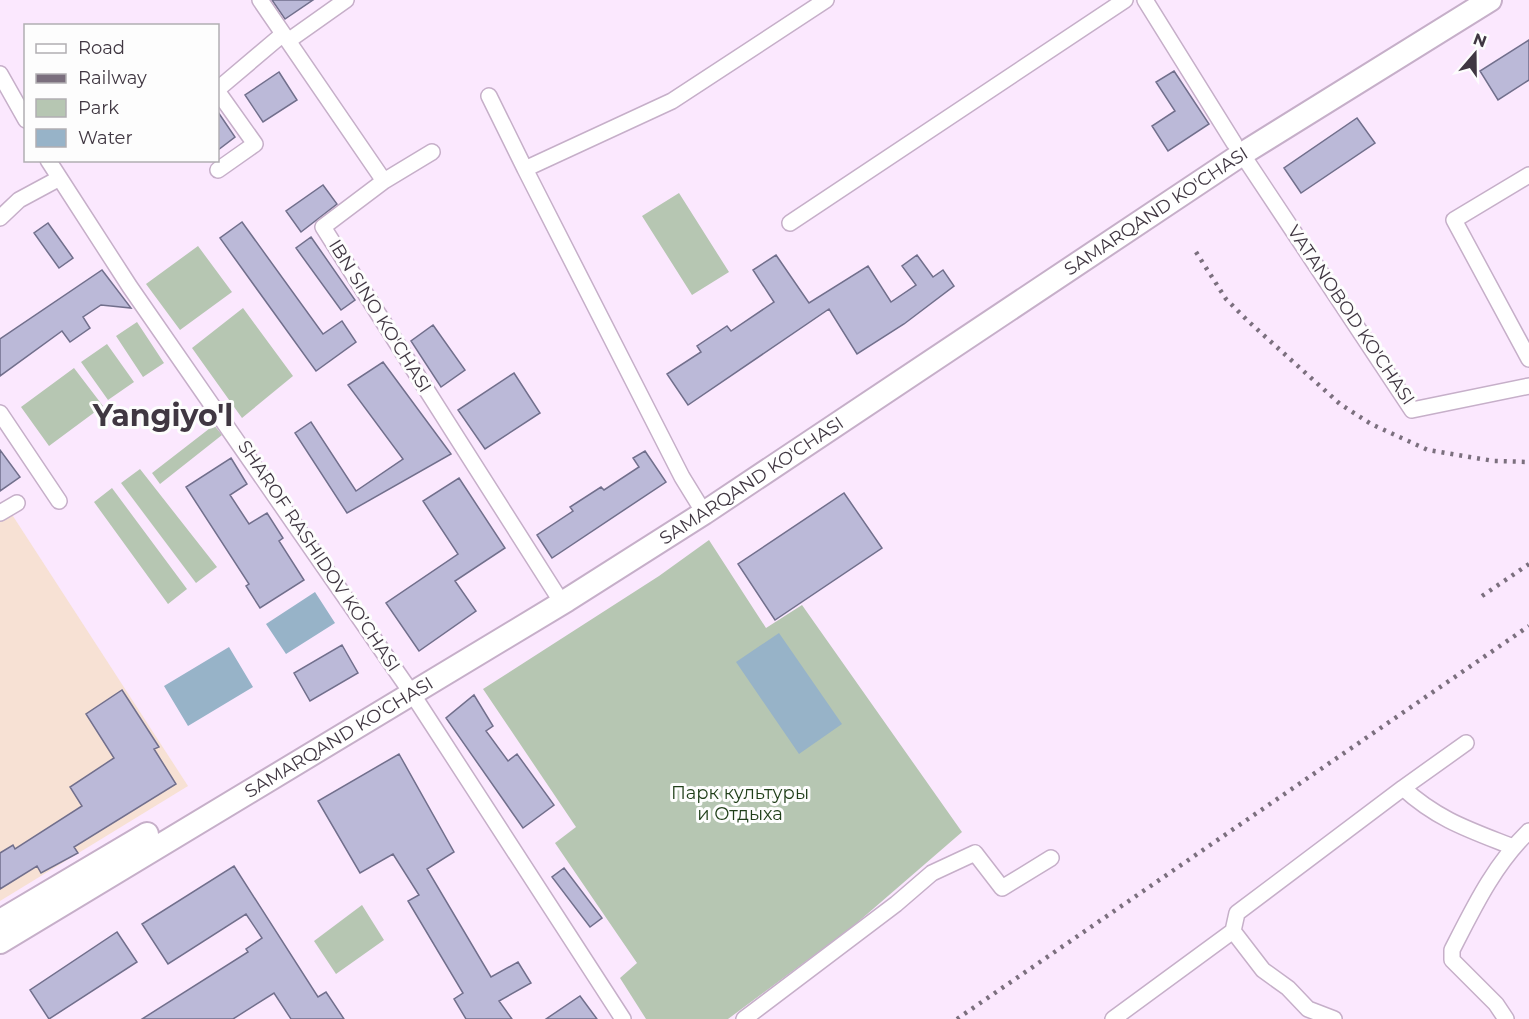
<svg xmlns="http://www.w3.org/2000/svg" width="1529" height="1019" viewBox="0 0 1529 1019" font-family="Montserrat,sans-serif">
  <rect width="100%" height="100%" fill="#fbe8fe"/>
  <path fill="#f7e1d4" d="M11,513L188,786L0,901V520Z"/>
  <path fill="#b6c6b2" d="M679,193L729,272L692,295L642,216Z
    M198,246L232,292L180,330L146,284Z
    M243,308L293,376L242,418L192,348Z
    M137,322L164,363L143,377L116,336Z
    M107,344L134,382L108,400L81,362Z
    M74,368L103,406L49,446L21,407Z
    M214,425L222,435L160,484L152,473Z
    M140,469L217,567L196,583L121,483Z
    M112,488L187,589L168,604L94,502Z
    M709,540L766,628L802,605L962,832L851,928L728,1019H646L620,978L637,963L555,843L576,827L483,689L659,576Z
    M362,905L384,940L336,974L314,941Z"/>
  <path fill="#97b3c8" d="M315,592L335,623L286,654L266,624Z
    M779,633L842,724L799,754L736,662Z
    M229,647L253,687L188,726L164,686Z"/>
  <path fill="#bbb9d8" stroke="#716f8c" stroke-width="1.5" d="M272,0H313L285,19Z
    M1529,40V80L1498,100L1480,71Z
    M1174,71L1209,124L1168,151L1152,126L1175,111L1156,82Z
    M279,72L297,100L263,122L245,95Z
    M218,112L235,137L218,150Z
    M1357,118L1375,143L1301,193L1284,168Z
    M323,185L337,204L301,232L286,211Z
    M242,222L323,334L342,321L356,342L316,371L220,238Z
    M48,223L73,258L59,268L34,233Z
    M311,237L355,300L341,310L296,248Z
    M776,255L809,303L868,266L891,302L916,285L902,266L917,255L933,277L943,270L954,286L904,324L857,354L829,309L688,405L667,374L701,352L697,346L727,326L731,331L774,302L753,270Z
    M102,270L131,308L101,305L83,317L90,328L70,342L62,331L0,376V339Z
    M433,325L465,370L441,387L411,341Z
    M383,362L451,454L347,513L295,433L311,422L356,491L403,459L348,385Z
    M514,373L540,413L485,449L458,410Z
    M0,450L20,477L0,491Z
    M645,451L666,482L552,558L537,535L573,511L570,507L601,487L604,490L639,467L633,458Z
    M231,458L247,484L230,495L249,524L267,513L283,538L279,541L304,580L260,608L246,586L249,584L186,487Z
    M459,478L505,548L455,581L476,611L419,651L386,603L458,554L423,501Z
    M844,493L882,548L775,620L738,564Z
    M342,645L358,673L310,701L294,673Z
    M122,690L159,747L154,749L176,784L74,847L78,853L41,873L37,866L0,889V853L13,845L15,849L82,806L70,787L114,758L86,714Z
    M474,695L493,726L486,731L508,761L517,754L554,805L523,828L446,718Z
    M399,754L454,852L427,869L491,977L518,962L531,983L499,1001L512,1019H466L454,999L463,993L408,901L419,895L393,854L360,873L318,801Z
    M234,866L318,997L326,992L344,1019H291L274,993L233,1019H142L248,952L246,949L262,938L246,914L168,964L142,924Z
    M564,868L602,918L590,927L552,877Z
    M117,932L137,962L49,1019L30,990Z
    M580,996L597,1019H546Z"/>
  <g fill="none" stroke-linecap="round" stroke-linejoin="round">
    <defs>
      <path id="street" d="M260,0L384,181L323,227L557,595
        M1145,0L1234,143
        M288,41L346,0
        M0,74L26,120
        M218,89L283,34
        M218,92L255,144L218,170
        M489,96L525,169L672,101L826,0
        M1242,154L1412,410L1529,386
        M48,160L130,287L406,685
        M525,169L682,477L698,503
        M1529,175L1454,220L1529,359
        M384,181L432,152
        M0,218L19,200L58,179
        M790,223L1125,0
        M0,413L59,501
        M0,513L17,503
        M413,695L623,1019
        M1403,788L1466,743
        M1233,931L1263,970L1288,988L1308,1009L1334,1019
        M744,1019L896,904L932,873L975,853L1002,888L1051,858
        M1113,1019L1233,931L1237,913L1403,788C1438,820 1470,830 1513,847
        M1506,1019L1496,1004L1452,960V950C1474,907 1494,865 1529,831"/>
      <g id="secondary">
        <path d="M0,921L147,834"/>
        <path id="s1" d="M0,942L567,600L704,513L1242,154L1490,0"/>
      </g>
    </defs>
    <use href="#street" stroke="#c6afc9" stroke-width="18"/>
    <use href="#secondary" stroke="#c6afc9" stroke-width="26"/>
    <use href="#street" stroke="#fff" stroke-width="15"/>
    <use href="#secondary" stroke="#fff" stroke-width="22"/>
    <path stroke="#7b6f7e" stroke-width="4.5" stroke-dasharray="3 6" stroke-linecap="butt" d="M1196,252L1226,299L1249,322L1340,404L1371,424L1428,450L1494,461L1529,462
      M1482,596L1529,564
      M957,1019L1529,626"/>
  </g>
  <g text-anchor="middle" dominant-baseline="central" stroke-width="6" stroke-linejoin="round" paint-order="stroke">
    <g font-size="18" fill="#403742" stroke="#fdfdfd">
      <text stroke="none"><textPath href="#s1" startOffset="1368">SAMARQAND KO'CHASI</textPath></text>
      <text transform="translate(1351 315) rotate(56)">VATANOBOD KO'CHASI</text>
      <text transform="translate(380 316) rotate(58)">IBN SINO KO'CHASI</text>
      <text stroke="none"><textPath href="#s1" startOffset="882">SAMARQAND KO'CHASI</textPath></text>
      <text transform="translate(319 556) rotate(56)">SHAROF RASHIDOV KO’CHASI</text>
      <text stroke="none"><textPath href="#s1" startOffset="396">SAMARQAND KO'CHASI</textPath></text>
    </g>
    <g font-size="18" fill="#1f3e18" stroke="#fdfdfd">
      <text x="740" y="793">Парк культуры<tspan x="740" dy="21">и Отдыха</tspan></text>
    </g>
    <g font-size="30" font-weight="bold" fill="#403742" stroke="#fdfdfd">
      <text x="163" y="415">Yangiyo'l</text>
    </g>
  </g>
  <rect x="24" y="24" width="195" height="138" fill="#fdfdfd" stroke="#b1aeb2" stroke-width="1.5"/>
  <rect x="36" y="44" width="30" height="9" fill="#ffffff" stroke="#b1aeb2" stroke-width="1.5"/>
  <text x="78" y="54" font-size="18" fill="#403742">Road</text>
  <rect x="36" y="74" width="30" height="9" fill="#7b6f7e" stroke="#b1aeb2" stroke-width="1.5"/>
  <text x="78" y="84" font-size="18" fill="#403742">Railway</text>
  <rect x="36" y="99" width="30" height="18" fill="#b6c6b2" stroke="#b1aeb2" stroke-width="1.5"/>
  <text x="78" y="114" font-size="18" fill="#403742">Park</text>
  <rect x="36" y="129" width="30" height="18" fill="#97b3c8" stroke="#b1aeb2" stroke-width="1.5"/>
  <text x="78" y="144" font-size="18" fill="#403742">Water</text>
  <g transform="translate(1475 54) rotate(20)" stroke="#fdfdfd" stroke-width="4.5" paint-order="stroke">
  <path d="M0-4.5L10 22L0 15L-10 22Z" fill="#403742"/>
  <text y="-9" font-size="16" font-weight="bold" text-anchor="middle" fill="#403742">N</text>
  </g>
</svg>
